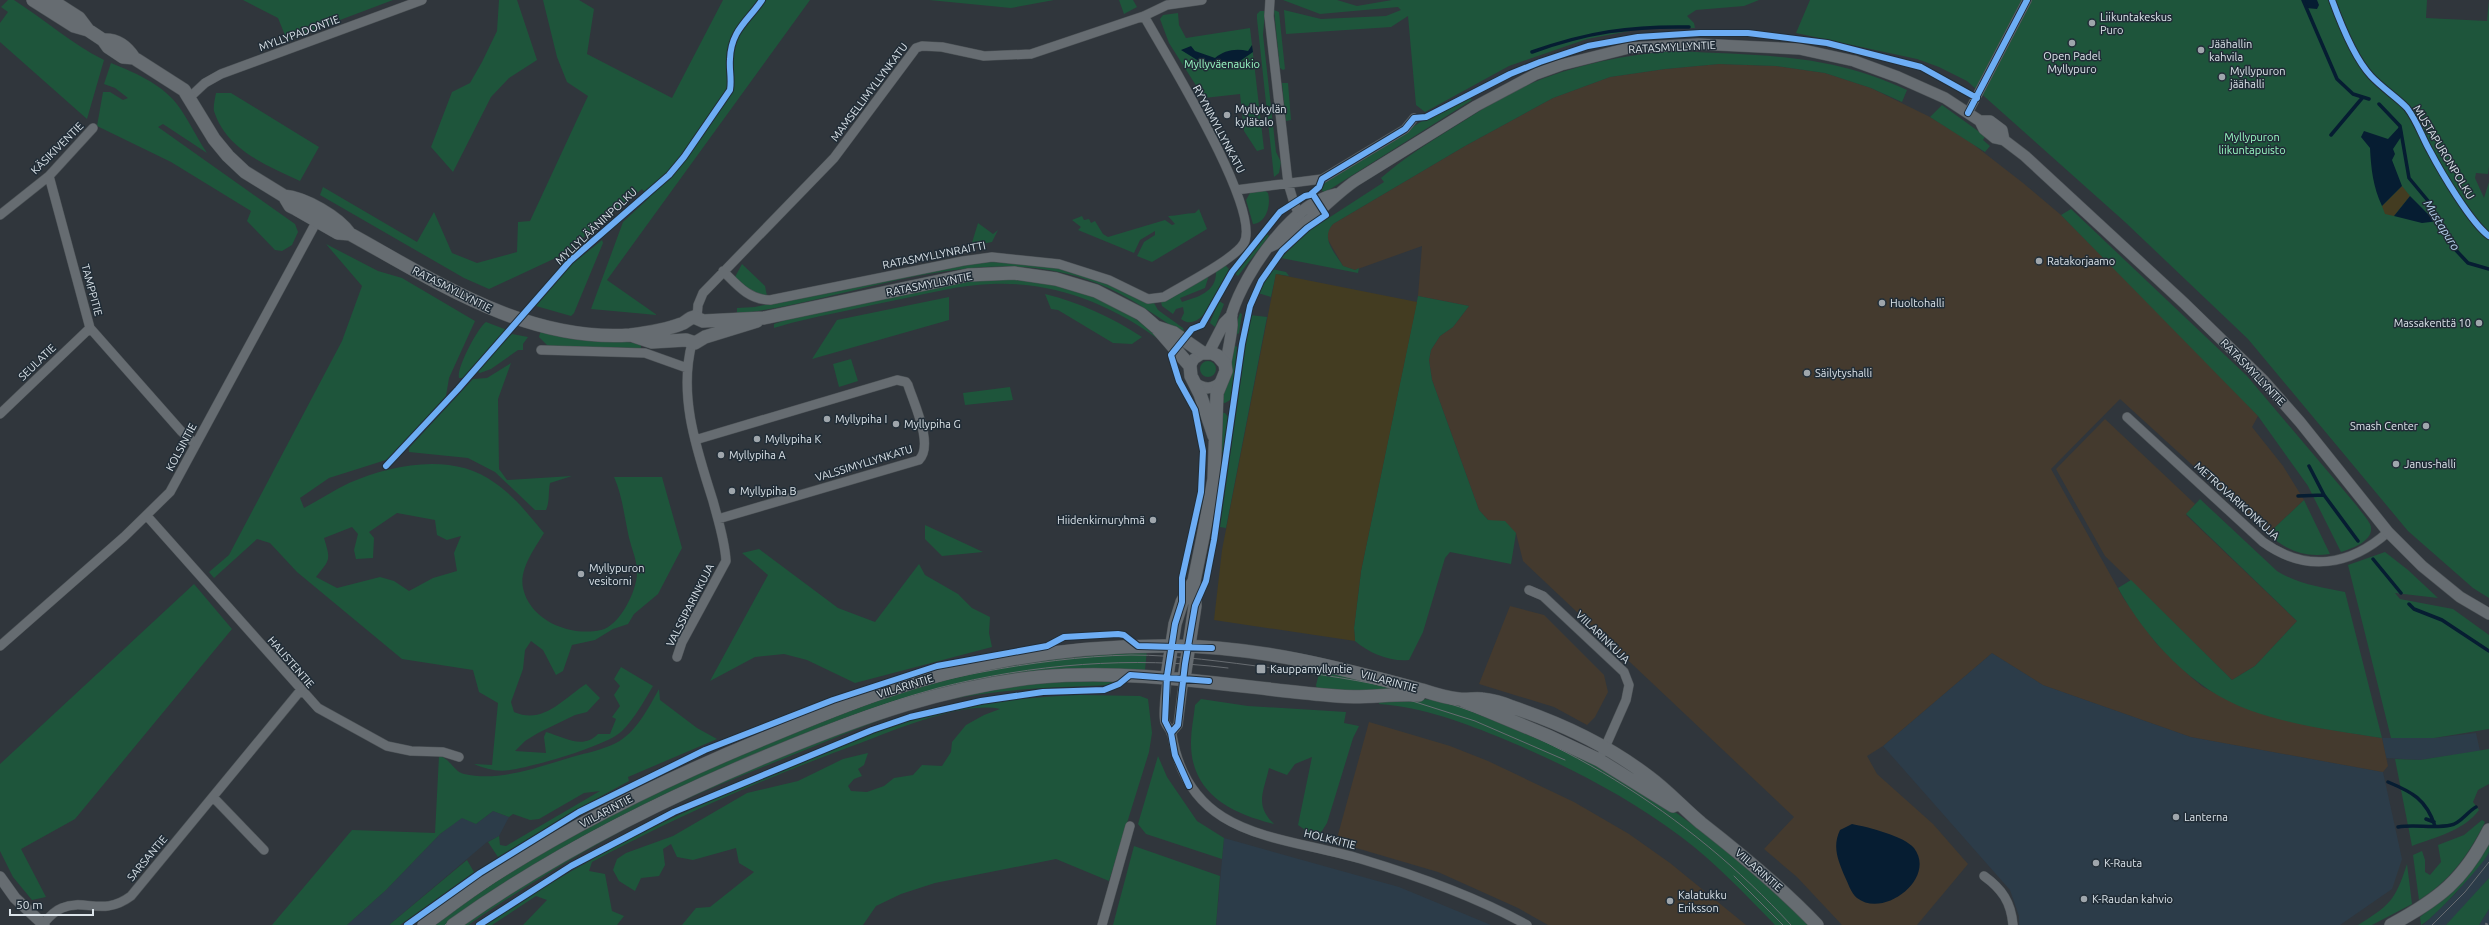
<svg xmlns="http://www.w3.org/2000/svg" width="2489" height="925" viewBox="0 0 2489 925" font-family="Ubuntu,sans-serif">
  <rect width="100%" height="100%" fill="#30363c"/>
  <path fill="#2c3c49" d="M1992,653L2043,685L2191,737L2383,772L2402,859L2392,889L2340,925H2019V916L2010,890L1883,746Z
    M2476,733L2480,751L2420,760L2386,758L2382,738H2434Z
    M493,811L509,817L499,836L487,842L389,925H347L386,890L440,834L462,817L476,824Z
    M1224,838L1399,887L1491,925H1216Z
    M2489,852V878L2463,908L2446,925H2423L2456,893Z
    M2489,909V925H2479L2486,914Z"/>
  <path fill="#443a2e" d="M1719,64L1776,66L1825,73L1871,88L1930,117L1969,141L2023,183L2061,215L2195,348L2258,416L2252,427L2283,466L2304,500L2268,534L2120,399L2051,469L2124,599L2156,643L2192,678L2203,687L2248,709L2320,728L2382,738L2388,766L2383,772L2191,737L2043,685L1992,653L1883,746L1867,756L1877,774L1933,824L1968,864L1917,925H1842L1797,877L1764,849L1794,817L1523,561L1516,533L1488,520L1479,510L1432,380L1429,360L1431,350L1440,336L1453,327L1469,306L1418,296L1422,246L1355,270L1343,266L1327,238V231L1333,224L1465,146L1553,98L1610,77L1665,69Z
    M2105,419L2195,504L2186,515L2297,621L2255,666L2232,680L2105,556L2056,469Z
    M1510,606L1544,615L1604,675L1608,692L1595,717L1587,725L1554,707L1479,684Z
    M1369,722L1450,746L1488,761L1574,802L1629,834L1670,863L1746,925H1548L1518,908L1438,872L1336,842Z"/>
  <path fill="#1e553b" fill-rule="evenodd" d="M8,0H14C45,20 72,44 104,60L87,119L0,42V23L8,12L1,7Z
    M243,0H393L287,40L278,18Z
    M499,0H517L537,60L509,78L491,97L453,172L431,147L452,92L470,83L482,62L497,31Z
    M543,0H579L594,9L587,54L672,98L723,0H810L607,280L657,315L591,309L623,222L649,198L642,189L562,255L489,289L464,278L320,195L323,187L417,242L434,212L452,253L477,263L517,252L518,222L530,221L588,96L567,82L557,57Z
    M929,0H1054L1011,8Z
    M1119,0H1133L1137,7L1124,14Z
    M1283,0H1337L1357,6L1392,0H1759L1744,6L1696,10L1687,16L1694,23L1695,28L1640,29L1587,39L1509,66L1425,112L1416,105L1408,16L1391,27L1286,34L1284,10L1321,19L1386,16L1401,10L1398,7L1320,14Z
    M1810,0H2427L2426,18L2487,21L2489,0V166L2488,174L2476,173L2475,178L2484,198L2489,182V598L2473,588L2408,531L2248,339L2125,222L1967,81L1939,67L1917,59L1796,33Z
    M1274,10L1279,12L1285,69L1283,70L1280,68Z
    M1260,11H1265L1263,35L1276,152L1281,162L1279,173L1274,177L1257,19V14Z
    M1178,13L1179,25L1186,38L1250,28L1264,149L1257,151L1244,131L1240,94L1204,98L1169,43L1160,19L1163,15Z
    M1678,51C1762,56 1829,53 1907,90L1902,102L1871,88L1825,73L1776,66L1719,64L1665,69L1610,77L1553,98L1465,146L1333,224C1320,238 1335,253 1343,266L1355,270L1359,268L1358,273L1281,258L1307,232L1384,182L1381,178C1404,158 1428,143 1454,127C1477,113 1500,97 1525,86C1573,65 1626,54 1678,51Z
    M111,63C133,72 160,83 176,103C188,118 196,137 207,153L163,124L158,127L295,224L298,232L292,245L282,251L275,250L247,221L251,211L171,162L97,126L103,92H110L123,100L128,98L115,88L104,84Z
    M1282,83H1288L1291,120L1286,121Z
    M216,93H231L319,147L300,181C267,165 227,151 214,111C213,107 215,98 216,93Z
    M1470,98L1472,100L1324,193L1321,189L1325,182L1422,121Z
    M1942,105L1985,136L1983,140L1990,146L1985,152L1930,117Z
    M1263,189L1268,193C1271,204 1267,223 1253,224L1246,200L1250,193Z
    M1199,209L1207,229L1152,262L1137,256L1144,242L1155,235V231L1140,240L1134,253L1078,230L1081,227L1072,220L1082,216L1084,220L1089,219L1091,223L1095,221L1103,234L1108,237L1165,220L1172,225L1175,224L1168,216C1177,216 1186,213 1195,213Z
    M2071,209L2247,376L2357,506C2361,512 2367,518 2370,524C2377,540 2351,549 2341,552L2308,486L2258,416L2061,215Z
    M978,223L993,234L998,230L992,242L971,246Z
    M1267,234L1269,236L1238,276L1234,273Z
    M602,240L603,243L574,313L571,316L536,306L571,265Z
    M326,244L378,271L402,278L475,321L449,378L446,396L389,459L329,478L300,498L304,508C319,500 334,490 349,483C393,464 454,452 495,483C514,496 529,515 544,533C535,548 519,569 523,588C530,621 571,637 601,630C620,626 638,589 637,571C637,559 630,545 628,533C624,514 622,495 614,477H662L682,548L658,594L634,614L628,624L613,629L595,640L572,645L563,671L556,675L543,650L531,641L525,650L523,669L511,702L514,712C543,725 563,699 586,684L600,698L587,712L575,715L538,733L525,741L515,751L546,753L544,737L546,732C564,737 583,750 598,734H610L616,719L612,717L620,706L614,695L620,686L614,679L621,667L653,686C644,701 635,718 622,731C607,746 532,767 510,770C497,772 486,769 474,764L492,765L498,703L479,692L473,670L402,659L297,572L270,543L257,539L214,578L209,572L229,555L342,341L362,286ZM397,513L435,520L437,535L447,540L461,536L454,553L457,571L433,578L409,591L394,581L380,577L337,588L316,577C330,559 331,561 324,538L352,527L358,534L354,550L356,559L373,558L374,538L369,532Z
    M984,262C1023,262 1061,265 1098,279C1117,287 1134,299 1154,303L1158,310L1183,328L1184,331L1182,333C1155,315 1129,296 1099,284C982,236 855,300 737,314V308L755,307L960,264Z
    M742,264L765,286L767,296H755L735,277Z
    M1225,265L1229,269C1221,283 1203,336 1181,319L1184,313L1183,307L1176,309L1173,314L1162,306L1161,302L1209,275L1205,288L1180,298L1182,302C1198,297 1217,292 1216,271Z
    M1272,269L1286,272L1289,276L1276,274L1271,297L1258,293Z
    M998,278C1060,283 1117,294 1162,342C1112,304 1054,281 991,284C960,285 930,293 901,299C864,307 828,314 791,323L774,328V324L792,318L968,280Z
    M1045,294C1081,303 1111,317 1142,337L1132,344L1113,343L1058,310L1051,309Z
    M1418,296L1469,306L1453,327L1440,336L1431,350L1429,360L1432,380L1479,510L1488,520L1505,521L1516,533L1511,564L1450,552L1445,558L1423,632L1409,660C1390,662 1369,653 1355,641L1354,628L1361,571Z
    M949,297V320L812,359L837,320Z
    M1219,301L1224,304L1215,327L1210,323L1211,320Z
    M1240,313L1242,314L1239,333L1236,335L1233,334Z
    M1250,315L1267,317L1226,528L1220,527Z
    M486,322L507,330L465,378H459C456,369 478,327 486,322Z
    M541,330L641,344V348L552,347L547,345L539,337Z
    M512,334L528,337L523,344V350H518L491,369L480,373L476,371Z
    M1231,343L1237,347L1232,399L1225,403L1219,402L1232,374Z
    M851,359L858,381L839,387L833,364Z
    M1200 369a8 8 0 1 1 16 0a8 8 0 1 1-16 0Z
    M511,363L498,399L499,469L507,480L572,476L550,483C548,492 550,501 546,510H535L495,472L468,458L409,452V448L473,379L487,378Z
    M1010,387L1013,400L965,405L963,393Z
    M1218,412L1225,413L1229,418L1224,452H1222Z
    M2200,499L2277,571C2298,584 2321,587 2345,592L2382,738C2337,731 2291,725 2249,710C2192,689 2147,640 2118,588L2131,580L2232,680L2255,666L2297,621L2186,514Z
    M2304,500L2330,554C2305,558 2287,551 2268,534Z
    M925,525L983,552L942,556L925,539Z
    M759,549L838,608L875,622L919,564L925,575L958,594L972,608L990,617L989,633L992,647L855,683L807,660L784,654L755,657L710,681L768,575L742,553Z
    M2385,552L2408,570L2438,598L2395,593L2400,599L2453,609L2489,635V729L2434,738H2391L2348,565Z
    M194,584L232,629L75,819L21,849L46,897L32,900L13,877L0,851V764Z
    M1147,650L1145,670L1052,669L979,680L794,741L490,895L447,925H428L456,905L621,805L857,704L1005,664Z
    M1321,666L1405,689L1354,692L1317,690L1316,685Z
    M1051,681H1117V683L1110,685C1055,687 1000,689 947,700C894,712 845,734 795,754C748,773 700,792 654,814C589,847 528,884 468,925H459L583,846L776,756L944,696Z
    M659,689L660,700L697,728L717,739L628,777L629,781L579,808L498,857L488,842L499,836L500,845L506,846L600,791L584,793L539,819L530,820L513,814L509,817L493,811L476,824L462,818L440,834L386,890L347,925H272L352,830L435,833L439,756C450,758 454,772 464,774C500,782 538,767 572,757C586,753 602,750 616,743C636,733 649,707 659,689Z
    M1080,695L1140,696L1148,699L1152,733L1149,752L1109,881L1056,859L935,883L901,894L876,906L863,925H682L696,908L710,907L754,872L739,863L736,848L693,860L677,857L671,844L663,849L665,865L659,876L641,878L635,891L619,881L613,870L617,859L626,853L673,836L747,793L798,781L843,759L868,753L864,765L858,769L862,776L854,779L848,786L851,791L867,792L884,786L894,778L913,775L922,765L942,766L951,752L952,742L966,725L984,715L1000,709C964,701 897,729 863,742C770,776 679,815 592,862L589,871L605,874L612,911L624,916L617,925H523L547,900L536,896L492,925H486C575,864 669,817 769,775C820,754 872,731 926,716C976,702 1029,697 1080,695Z
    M1379,698C1397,699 1419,698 1435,700C1463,703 1498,720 1523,731C1545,740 1568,749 1590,760C1670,802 1744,860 1808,925H1775C1745,894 1715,862 1680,836C1626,796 1568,766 1506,740C1465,723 1423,707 1379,704Z
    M1201,699L1248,706L1346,712L1344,723L1359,726L1353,738L1327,823L1320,834L1308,832L1298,825L1312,757L1295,764L1287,775L1269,768C1264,791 1254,805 1274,824C1230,813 1190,793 1191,741C1191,729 1194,717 1195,705Z
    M2489,749V784L2478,790L2473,802L2479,810C2464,831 2435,837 2412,846L2395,759L2420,760Z
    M1158,756L1167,777L1197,821L1224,838L1222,859L1146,834L1138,824Z
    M2482,820L2485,822C2469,854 2450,881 2419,900L2413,855L2422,851L2425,860V872L2430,875L2441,862L2438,845L2464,835Z
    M2489,843C2489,845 2489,849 2489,852C2486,862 2429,923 2421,925L2420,917L2455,888Z
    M1134,846L1220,876L1216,925H1113Z
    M467,860L474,872L400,925H389Z
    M2407,864L2412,904L2372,925H2358C2390,905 2395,901 2407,864Z
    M2489,878V909L2479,925H2446Z"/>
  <path fill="#433c21" d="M2402,186L2410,196L2394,216L2385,214L2382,206Z
    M1276,274L1417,302L1361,571L1354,628L1355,641L1214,620L1222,550Z"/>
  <path fill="#061d32" d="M2303,0H2317L2319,5L2317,9L2306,8Z
    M1252,45L1253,52L1240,61L1223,62L1219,68H1210L1181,50L1191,46L1195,51L1215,58C1224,50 1236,48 1248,51Z
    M2400,126L2403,134L2393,149L2395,154L2392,160L2402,186L2382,206C2373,187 2371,168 2370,148L2361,137L2364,131L2388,139Z
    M2410,196L2429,215L2439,221L2422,223L2394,216Z
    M1852,824C1868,827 1904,836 1914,848C1937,878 1884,919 1857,898C1851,893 1848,883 1845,877C1838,860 1832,847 1840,830Z"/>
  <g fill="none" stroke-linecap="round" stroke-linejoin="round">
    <path stroke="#061d32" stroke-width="3.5" d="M2303,0L2337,79L2353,94L2369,99
      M1532,52C1588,32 1630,26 1689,27
      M2379,104L2400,126L2409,178L2429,202L2452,246L2468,263L2489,269
      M2331,135L2363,97
      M2309,466L2324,495L2358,541
      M2298,496L2324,495
      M2373,559L2401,593
      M2409,604L2414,609L2442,620L2489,651
      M2388,782C2412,792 2426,799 2435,826
      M2426,819L2434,822
      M2398,827C2416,824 2434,829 2451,825C2460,824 2468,811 2476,807"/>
    <defs>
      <path id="minor" d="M1270,0L1269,16L1288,183L1294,203L1301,220
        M190,97L205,83L221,74L422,0
        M1968,113L2027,0
        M49,176L90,328L181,431L195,444
        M1236,190L1322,179L1405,129L1414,118
        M0,215L49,176L93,128
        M723,271C737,285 749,300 770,300L963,261L992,257L1059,264L1109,280L1148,299L1164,297C1182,286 1235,259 1244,243C1262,209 1164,52 1144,16
        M697,318L698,305L703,293L834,158L916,48L922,46L942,47L984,56L1031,54L1144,16L1167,5L1202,0
        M541,350L645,353L687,368
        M0,414L90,328
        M2127,417L2263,542C2306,573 2350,566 2388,532
        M695,440L897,380L906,382L908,385C914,404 934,445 919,460L718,519
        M147,516L318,708L387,746L411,751L443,752L459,757
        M1529,590L1543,596L1624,672L1629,685L1626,700L1603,752
        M0,646L124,537L170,492L319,217
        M677,657L682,642L726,561C725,541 718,520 713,501C697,450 678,397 692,343
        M1167,676C1167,688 1162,712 1165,722C1167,727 1171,730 1172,735C1189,839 1279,835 1361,859C1418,876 1475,896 1527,925
        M1171,733L1178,725L1184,678
        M213,797L264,850
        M1984,876C2002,889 2011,902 2013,925
        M43,924C48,918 54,911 62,908C85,898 103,917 131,896L300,691
        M1102,925L1130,826"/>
      <path id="tertiary" d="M1980,121H1990L2002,130L2004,140
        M1269,247C1302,233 1326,201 1355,181L1476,106L1536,74L1561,65L1629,48L1698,44L1799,49L1854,61L1898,77L1945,98L1980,121L1984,129L1995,138L2004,140L2025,156L2184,303L2263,380L2300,422L2388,532L2422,566L2460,597L2489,614
        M1209,352L1224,323L1232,315
        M1190,366L1194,359L1203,353
        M1225,368C1227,354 1231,339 1232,325C1232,321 1231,317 1232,313C1245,272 1292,203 1336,194
        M1194,382C1203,390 1214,390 1222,381
        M0,877L15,898L44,925"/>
      <path id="secondary" d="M33,0L74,26L88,30
        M51,0L79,18L88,30L103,40L108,47L123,57L134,58L184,90L214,139L228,156L245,172L284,196L290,206L296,209L338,233L350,234C437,282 526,342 630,335C646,333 666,330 681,324C686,323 688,318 694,317L703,321L764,318L968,275L1014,273L1056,279L1096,291L1141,314L1156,327L1190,366L1191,376L1200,394L1214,436
        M103,40C117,39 127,47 134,58
        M284,196C305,198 338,217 350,234
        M1156,327L1174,333L1203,353H1212L1218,356L1225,364L1226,371L1217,393L1214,479L1203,537L1194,581L1182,602L1175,624L1167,676
        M631,335L652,342L686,340L695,343L705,337L757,321
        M1184,678L1195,606L1194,581
        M1464,701L1548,736L1599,760L1673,806
        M424,925C449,907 473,888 499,872C585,818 675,775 768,737C806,721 844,705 883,692C975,661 1075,645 1172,646C1257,646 1341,668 1422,690C1434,694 1447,698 1459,699C1467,700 1475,698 1482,699C1492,700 1503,703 1512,707C1560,723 1609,746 1649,777C1668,791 1683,808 1701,823C1742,855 1781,887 1817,925
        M453,925C554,853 664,798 779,751C864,716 948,686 1040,677C1141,668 1238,688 1337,696C1365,699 1392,693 1419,695
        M2391,925C2439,899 2464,880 2489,830"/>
    </defs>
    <use href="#minor" stroke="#4c5256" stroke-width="10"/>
    <use href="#tertiary" stroke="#4c5256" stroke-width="12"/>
    <use href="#secondary" stroke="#4c5256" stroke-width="14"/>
    <use href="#minor" stroke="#666c71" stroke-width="9"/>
    <use href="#tertiary" stroke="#666c71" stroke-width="11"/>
    <use href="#secondary" stroke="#666c71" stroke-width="13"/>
    <path stroke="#676c71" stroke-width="1" d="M1384,692L1475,721L1565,760
      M1734,876L1783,925
      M434,925C541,843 664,785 790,734C852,709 915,684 982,672C1030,663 1081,656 1131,655C1178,655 1225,662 1272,668C1317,674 1362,680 1405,691C1553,728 1688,813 1791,925
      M445,925C537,857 638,804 744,760C807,733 872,706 938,688C1032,664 1132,656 1228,668
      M2432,925L2465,892L2489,862"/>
    <path stroke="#676c71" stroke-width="3" stroke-dasharray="2 4" stroke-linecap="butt" d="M2486,925L2489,920"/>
    <defs>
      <path id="cycleway" d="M2332,0C2340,22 2355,59 2371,76C2381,87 2399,99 2407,108C2417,121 2422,137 2430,151C2441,172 2471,223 2489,236
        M1968,113L2027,0
        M386,466L458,389L570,261L669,175L684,157L730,90C732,79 729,70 730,59C731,30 748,21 762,0
        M1171,733L1178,725L1185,664L1195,606L1206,581L1214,540L1242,344L1250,306L1261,281L1282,251L1307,228L1326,215L1312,193
        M1189,786L1175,755L1171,733L1165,721L1167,676L1175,624L1182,602V578L1201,492L1203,451L1195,410L1179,381L1171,355L1192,329L1202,325L1232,272L1280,212L1305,196L1310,195L1319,187L1322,179L1405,129L1414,118L1426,117L1510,74L1540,62L1588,46L1638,37L1700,33H1748L1827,43L1921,67L1977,98
        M407,925L480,873L579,812L705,750L833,700L937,666L1047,646L1064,637L1118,634L1124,635L1138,646L1212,648
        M479,925L571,866L674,812L872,730L910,717L981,701L1043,692L1104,690L1119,684L1130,675L1209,681"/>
    </defs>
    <use href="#cycleway" stroke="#212d37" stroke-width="8"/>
    <use href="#cycleway" stroke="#6dadf4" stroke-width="6"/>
  </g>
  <g fill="#9fa6ac" stroke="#212d37" stroke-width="1.5">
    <circle cx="2092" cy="23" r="4"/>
    <circle cx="2072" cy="43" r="4"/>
    <circle cx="2201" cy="50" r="4"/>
    <circle cx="2222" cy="77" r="4"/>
    <circle cx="1227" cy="115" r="4"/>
    <circle cx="2039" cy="261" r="4"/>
    <circle cx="1882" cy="303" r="4"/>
    <circle cx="2479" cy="323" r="4"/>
    <circle cx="1807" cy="373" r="4"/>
    <circle cx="827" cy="419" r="4"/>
    <circle cx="896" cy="424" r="4"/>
    <circle cx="2426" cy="426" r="4"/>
    <circle cx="757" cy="439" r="4"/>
    <circle cx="721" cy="455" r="4"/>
    <circle cx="2396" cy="464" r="4"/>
    <circle cx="732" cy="491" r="4"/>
    <circle cx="1153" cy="520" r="4"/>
    <circle cx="581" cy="574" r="4"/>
    <rect x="1256" y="664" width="10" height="10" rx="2"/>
    <circle cx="2176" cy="817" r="4"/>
    <circle cx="2096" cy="863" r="4"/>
    <circle cx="2084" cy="899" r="4"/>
    <circle cx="1670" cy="901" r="4"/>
  </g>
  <g text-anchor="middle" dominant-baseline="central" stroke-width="3" stroke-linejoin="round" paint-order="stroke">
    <g font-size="11" fill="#dbe3e9" stroke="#212d37" text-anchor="start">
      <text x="2100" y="17">Liikuntakeskus<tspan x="2100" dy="13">Puro</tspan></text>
      <text x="2209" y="44">Jäähallin<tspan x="2209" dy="13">kahvila</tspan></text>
      <text x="2072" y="56" text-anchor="middle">Open Padel<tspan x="2072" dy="13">Myllypuro</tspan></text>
      <text x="2230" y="71">Myllypuron<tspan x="2230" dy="13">jäähalli</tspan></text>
      <text x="1235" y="109">Myllykylän<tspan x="1235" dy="13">kylätalo</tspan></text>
      <text x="2047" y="261">Ratakorjaamo</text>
      <text x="1890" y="303">Huoltohalli</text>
      <text x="2471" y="323" text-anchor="end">Massakenttä 10</text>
      <text x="1815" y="373">Säilytyshalli</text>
      <text x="835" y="419">Myllypiha I</text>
      <text x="904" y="424">Myllypiha G</text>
      <text x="2418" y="426" text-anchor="end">Smash Center</text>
      <text x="765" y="439">Myllypiha K</text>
      <text x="729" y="455">Myllypiha A</text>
      <text x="2404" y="464">Janus-halli</text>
      <text x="740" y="491">Myllypiha B</text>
      <text x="1145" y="520" text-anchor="end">Hiidenkirnuryhmä</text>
      <text x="589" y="568">Myllypuron<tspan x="589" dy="13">vesitorni</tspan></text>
      <text x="1270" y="669">Kauppamyllyntie</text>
      <text x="2184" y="817">Lanterna</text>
      <text x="2104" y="863">K-Rauta</text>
      <text x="1678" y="895">Kalatukku<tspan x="1678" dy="13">Eriksson</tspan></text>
      <text x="2092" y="899">K-Raudan kahvio</text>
    </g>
    <g font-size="11" fill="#dbe3e9" stroke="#212d37">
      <text transform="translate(299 33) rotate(-20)">MYLLYPADONTIE</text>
      <text transform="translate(1672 47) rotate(-3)">RATASMYLLYNTIE</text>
      <text transform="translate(869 92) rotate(-53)">MAMSELLIMYLLYNKATU</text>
      <text transform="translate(1219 129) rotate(62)">RYYNIMYLLYNKATU</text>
      <text transform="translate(57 148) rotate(-45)">KÄSIKIVENTIE</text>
      <text transform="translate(2444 152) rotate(59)">MUSTAPURONPOLKU</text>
      <text transform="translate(596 226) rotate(-43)">MYLLYLÄÄNINPOLKU</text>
      <text transform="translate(934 255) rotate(-11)">RATASMYLLYNRAITTI</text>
      <text transform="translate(929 284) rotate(-11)">RATASMYLLYNTIE</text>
      <text transform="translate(452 289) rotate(27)">RATASMYLLYNTIE</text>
      <text transform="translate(92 290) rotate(75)">TAMPPITIE</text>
      <text transform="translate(37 362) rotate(-44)">SEULATIE</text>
      <text transform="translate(2253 372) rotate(46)">RATASMYLLYNTIE</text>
      <text transform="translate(181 447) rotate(-62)">KOLSINTIE</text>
      <text transform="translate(864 463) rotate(-17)">VALSSIMYLLYNKATU</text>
      <text transform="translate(2237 501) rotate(42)">METROVARIKONKUJA</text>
      <text transform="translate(690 605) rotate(-63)">VALSSIPARINKUJA</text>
      <text transform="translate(1603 637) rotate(44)">VIILARINKUJA</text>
      <text transform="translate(291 662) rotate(49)">HALISTENTIE</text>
      <text transform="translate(1389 681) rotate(15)">VIILARINTIE</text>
      <text transform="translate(905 686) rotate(-17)">VIILARINTIE</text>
      <text transform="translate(606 811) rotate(-28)">VIILARINTIE</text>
      <text transform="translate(1330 839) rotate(14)">HOLKKITIE</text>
      <text transform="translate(147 858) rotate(-50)">SARSANTIE</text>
      <text transform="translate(1759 870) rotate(41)">VIILARINTIE</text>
    </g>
    <g font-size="11" fill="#9afcc5" stroke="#212d37">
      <text x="1222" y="64">Myllyväenaukio</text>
      <text x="2252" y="137">Myllypuron<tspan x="2252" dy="13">liikuntapuisto</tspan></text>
    </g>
    <g font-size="12" font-style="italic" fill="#bcd7f3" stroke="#212d37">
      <text transform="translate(2442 225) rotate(58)">Mustapuro</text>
    </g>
  </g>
  <path d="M10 909v6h83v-6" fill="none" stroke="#dbe3e9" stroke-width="2"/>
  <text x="16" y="909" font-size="12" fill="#dbe3e9" stroke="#212d37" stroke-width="3" paint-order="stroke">50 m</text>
</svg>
